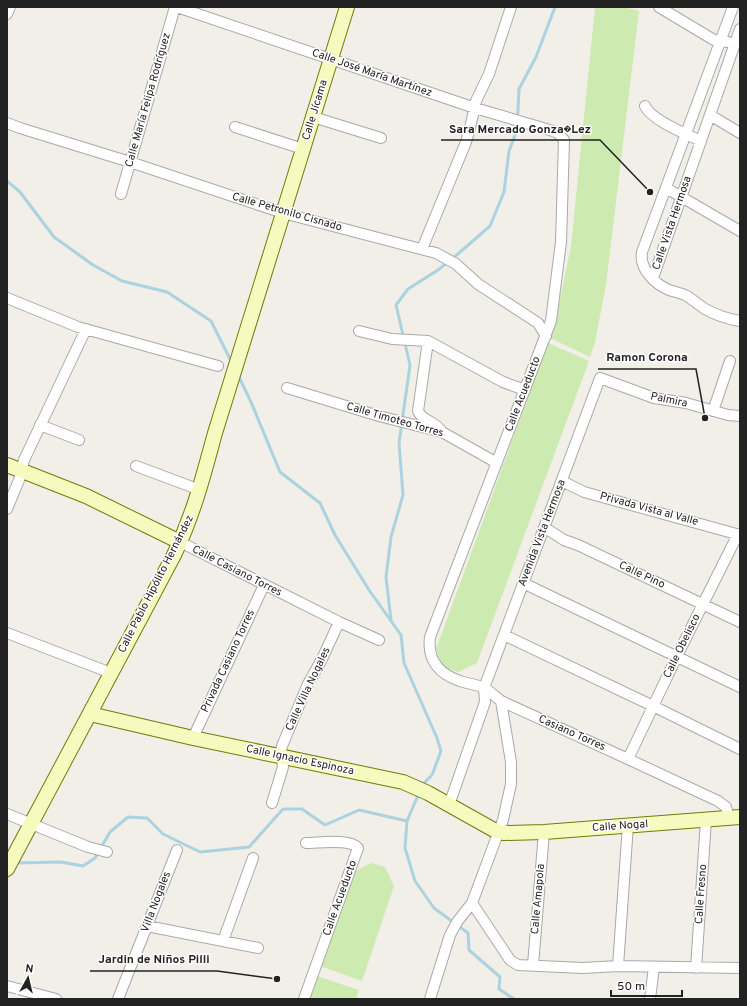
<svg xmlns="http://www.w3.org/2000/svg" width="747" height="1006" viewBox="0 0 747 1006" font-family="Overpass,sans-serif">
  <rect width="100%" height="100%" fill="#f2efe9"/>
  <path fill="#cdebb0" d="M595,7H624L639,11L606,285L595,342L590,357L550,338L554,328L571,246Z
    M548,343L589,361L477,663L458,672L443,667L436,649Z
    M371,863L385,867L394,886L362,981L320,966L353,872Z
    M317,976L359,990L356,999H308Z"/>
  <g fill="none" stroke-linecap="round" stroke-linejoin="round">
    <path stroke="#aad3df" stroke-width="3" d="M7,181L20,192L54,237L93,265L122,281L167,292L211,321L232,363
      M238,375L251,402L280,472L320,503L335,535L369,590L401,635L404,663L437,738L441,751L432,775L421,786
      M391,620L386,577L391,537L403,495L399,443L410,365L396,305L408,289L438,270L459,253L490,226L504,192L509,151L517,130L519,89L536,57L555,7
      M419,793L407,821L405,848L415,881L434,908L468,933L469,950L500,977L499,989L514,999
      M15,863L61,862L83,866L95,858L110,832L128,817L147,818L163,834L200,852L249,847L283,809H302L325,825L359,810L407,821"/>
    <defs>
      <path id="street" d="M177,7L475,108L553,131L558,133L564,140L561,242L551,321L430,637C427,660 439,674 460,681C468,684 476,684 484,688C490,691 496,697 501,701L628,759L718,801L726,807L729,818
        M659,7L714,40L728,42
        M733,7L642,252C639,269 655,284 669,290C675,292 681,293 687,296C693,300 699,305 705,309C716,315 728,319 740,321
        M7,14L10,7
        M645,106C651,120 686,134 701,141
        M710,115L740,133
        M313,117L381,138
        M7,123L20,128L130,162L283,213L436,253L456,264L478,284L538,323L546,336
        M235,127L303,149
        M666,188L740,231
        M121,194L175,7
        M422,249L466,142L470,128L476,101L489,74L511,7
        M653,278L740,29
        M7,298L78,327L218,366
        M359,331L392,339L428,341L503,382L525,390
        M428,341L418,411C422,421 436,421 442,432
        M287,388L379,416L442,432L497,463
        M713,411L730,361
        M40,425L79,440
        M136,466L200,490
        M562,481L584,492L740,535
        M7,509L19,480L24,460L86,329
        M544,529L550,531L564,540L578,545L740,622
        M180,542L339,622L379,640
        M523,583L740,687
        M7,633L111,673
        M504,635L653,706L740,749
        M193,738L264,585
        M628,759L677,656L738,534
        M272,803L283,767L281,751L282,746L308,684L322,659L339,622
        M449,805L485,702L484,688L600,378L654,398L686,403L728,415L740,416
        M7,814L88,847L107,852
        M472,903L510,960L518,965L583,968L618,966L740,968
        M147,926L258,948
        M223,941L253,858
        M533,965L544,832
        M618,966L628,825
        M696,968L706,820
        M7,986L56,999
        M118,999L177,850
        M304,999L358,848C350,838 319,843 306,843
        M430,999L450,935L457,922L472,903L503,820L511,784V762L501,701
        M650,999L654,967"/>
      <path id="secondary" d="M7,465L86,496L180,542
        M90,714L193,738L403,782L428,793L494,830L504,833L544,832L740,817
        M7,869L174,555C194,513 203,477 215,433L347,7"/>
    </defs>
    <use href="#street" stroke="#a9a9a9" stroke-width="12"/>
    <use href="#secondary" stroke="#707d05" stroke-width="16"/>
    <use href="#street" stroke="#fff" stroke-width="10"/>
    <use href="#secondary" stroke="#f7fabf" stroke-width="14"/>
  </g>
  <g text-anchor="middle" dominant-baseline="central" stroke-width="3" stroke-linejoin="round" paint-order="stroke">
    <g font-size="11" fill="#222" stroke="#fff">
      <text transform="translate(372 73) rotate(19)">Calle José María Martínez</text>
      <text transform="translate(148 100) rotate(-74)">Calle María Felipa Rodríguez</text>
      <text transform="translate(315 110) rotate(-73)">Calle Jícama</text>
      <text transform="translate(287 212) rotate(16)">Calle Petronilo Cisnado</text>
      <text transform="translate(672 223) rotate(-71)">Calle Vista Hermosa</text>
      <text transform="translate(523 394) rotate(-69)">Calle Acueducto</text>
      <text transform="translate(669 400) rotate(12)">Palmira</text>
      <text transform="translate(395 420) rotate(16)">Calle Timoteo Torres</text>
      <text transform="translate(649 509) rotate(15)">Privada Vista al Valle</text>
      <text transform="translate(542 533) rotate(-69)">Avenida Vista Hermosa</text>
      <text transform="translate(237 571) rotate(27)">Calle Casiano Torres</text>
      <text transform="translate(642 575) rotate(25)">Calle Pino</text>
      <text transform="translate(156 584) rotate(-63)">Calle Pablo Hipólito Hernández</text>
      <text transform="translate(682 646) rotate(-64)">Calle Obelisco</text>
      <text transform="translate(228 661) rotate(-65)">Privada Casiano Torres</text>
      <text transform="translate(308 689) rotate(-65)">Calle Villa Nogales</text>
      <text transform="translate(572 733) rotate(24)">Casiano Torres</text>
      <text transform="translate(300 760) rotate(12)">Calle Ignacio Espinoza</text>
      <text transform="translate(620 826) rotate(-4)">Calle Nogal</text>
      <text transform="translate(701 894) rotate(-86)">Calle Fresno</text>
      <text transform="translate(340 898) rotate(-70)">Calle Acueducto</text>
      <text transform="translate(538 899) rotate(-85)">Calle Amapola</text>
      <text transform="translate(156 902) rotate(-69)">Villa Nogales</text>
    </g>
  </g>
  <path fill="none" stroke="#222" stroke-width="1.5" d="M650 192L600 140H441M705 418L696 369H598M277 979L217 971H90"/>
  <g fill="#222" stroke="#fff" stroke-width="1.5">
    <circle cx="650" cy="192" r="4"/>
    <circle cx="705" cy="418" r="4"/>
    <circle cx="277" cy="979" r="4"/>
  </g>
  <g font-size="12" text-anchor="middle" font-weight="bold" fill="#222" stroke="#fff" stroke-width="3" stroke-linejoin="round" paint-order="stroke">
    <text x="520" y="133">Sara Mercado Gonza�Lez</text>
    <text x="647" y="361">Ramon Corona</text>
    <text x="154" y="963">Jardin de Niños Pilli</text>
  </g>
  <rect width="747" height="1006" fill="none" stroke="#222222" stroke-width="16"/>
  <g transform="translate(28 978) rotate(8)" stroke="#ffffff" stroke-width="3" paint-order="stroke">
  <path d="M0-3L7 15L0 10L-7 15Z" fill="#222222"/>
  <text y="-6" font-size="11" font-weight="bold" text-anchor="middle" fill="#222222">N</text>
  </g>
  <path d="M611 990v6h71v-6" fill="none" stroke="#222222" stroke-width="2"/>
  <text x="617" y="990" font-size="12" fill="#222222" stroke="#ffffff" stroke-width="3" paint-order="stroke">50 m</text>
</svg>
